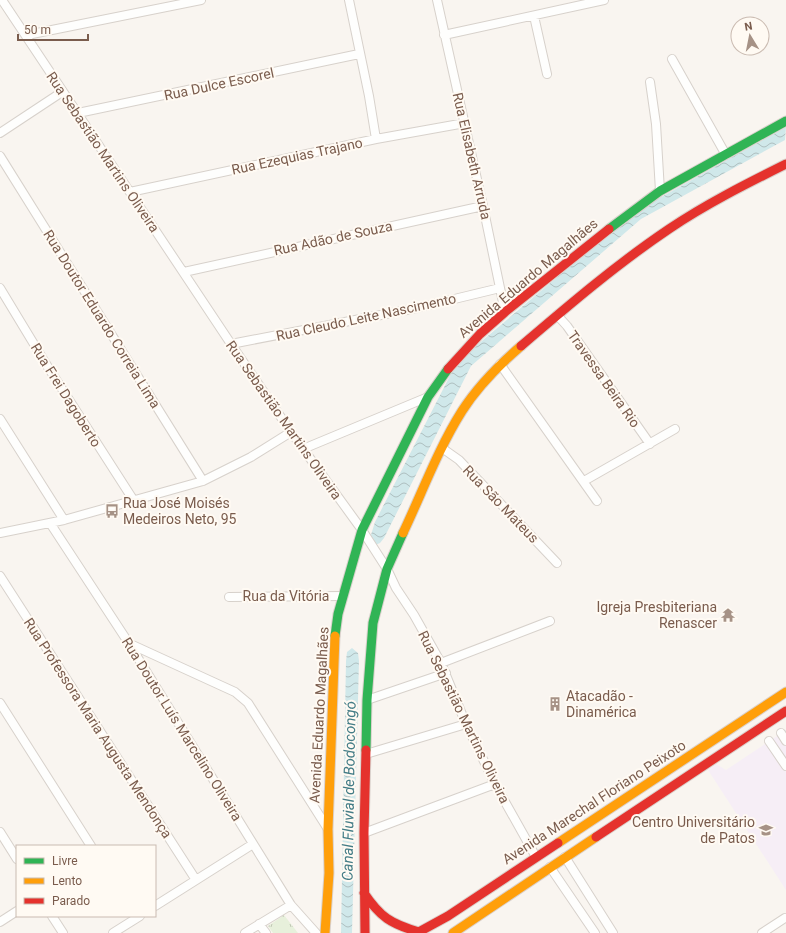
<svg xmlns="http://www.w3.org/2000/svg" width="786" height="933" viewBox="0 0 786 933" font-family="Roboto,sans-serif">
  <defs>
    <pattern id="park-tufts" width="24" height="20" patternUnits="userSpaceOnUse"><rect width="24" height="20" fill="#e7f0db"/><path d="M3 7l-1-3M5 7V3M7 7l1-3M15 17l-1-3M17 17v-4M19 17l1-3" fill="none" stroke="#c0c6b4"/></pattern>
    <pattern id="water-waves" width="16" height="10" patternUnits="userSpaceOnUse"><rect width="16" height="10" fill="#d0e8ea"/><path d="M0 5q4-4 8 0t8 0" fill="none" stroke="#aebfc0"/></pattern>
  </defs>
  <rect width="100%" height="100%" fill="#f9f5f0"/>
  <path fill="#f6eef6" d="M786,730V890L708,770L716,764L726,770Z"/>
  <path fill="url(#park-tufts)" d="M284,915L298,933H273L268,926Z"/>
  <path fill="url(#water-waves)" d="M786,127L785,140L641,219L471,366L384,538L380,543L373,546L370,538L375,522L457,362L633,213Z
    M352,648L358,653L359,661L352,933H341L346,661L347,652Z"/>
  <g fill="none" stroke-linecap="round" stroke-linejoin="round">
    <defs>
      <path id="street" d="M2,0L231,344L291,432L362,530L387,569L396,588L414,615L441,663L466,724L495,784L536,857
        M349,0L369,96L376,139
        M437,0L483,206L505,312
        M534,16L547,74
        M27,35L201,0
        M444,35L604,0
        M672,59L726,155
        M650,82L656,124L660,191
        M78,113L359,54
        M0,133L62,92
        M0,156L203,481
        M130,192L376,139L465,123
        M184,272L483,206
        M0,288L46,364L134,501
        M557,315L567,326L650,444
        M231,344L417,308L500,288
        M500,364L597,501
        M0,419L64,520
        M442,448L459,460L557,563
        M303,449L428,397
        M584,481L675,429
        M50,523L128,642L291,905L316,933
        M0,533L64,520L203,481L251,457L291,432
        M0,576L196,880
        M229,597L343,596
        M128,643L235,692L248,703L328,829
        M441,663L550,621
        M367,700L446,673
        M0,703L91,846
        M781,733L786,741
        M769,741L786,766
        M366,754L466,724
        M0,832L17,859
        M364,833L495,784
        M565,857L613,933
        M550,867L595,933
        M155,906L253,844
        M52,916L63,933
        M0,922L17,911
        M259,924L266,933
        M113,933L140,916
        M245,933L291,905
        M762,933L785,918"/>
      <path id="fast" d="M609,229L660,191L786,121
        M335,636L338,614L362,530L428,397L448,369
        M366,750L367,700L373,623L387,569L403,533"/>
      <path id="slow" d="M403,533C422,493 438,449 462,411C478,386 499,365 521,346
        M558,843L786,692
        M325,933L329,873L328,829L335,636
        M453,933L596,837"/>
      <path id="jam" d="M521,346C569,305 617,264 669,229C706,204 746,184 786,164
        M448,369L480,334L505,312L609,229
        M596,837L786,711
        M364,893C380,917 391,924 419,932
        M365,933L364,833L366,750
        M417,933L448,916L558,843"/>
    </defs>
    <use href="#street" stroke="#d7d1cb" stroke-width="10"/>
    <use href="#fast" stroke="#dad1cc" stroke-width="11"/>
    <use href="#slow" stroke="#dad1cc" stroke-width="11"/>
    <use href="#jam" stroke="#dad1cc" stroke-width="11"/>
    <use href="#street" stroke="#fefefd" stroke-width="8"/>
    <use href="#fast" stroke="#30b455" stroke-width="9"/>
    <use href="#slow" stroke="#ff9f0a" stroke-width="9"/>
    <use href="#jam" stroke="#e5322d" stroke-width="9"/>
  </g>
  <defs>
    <symbol id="bus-bare" viewBox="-9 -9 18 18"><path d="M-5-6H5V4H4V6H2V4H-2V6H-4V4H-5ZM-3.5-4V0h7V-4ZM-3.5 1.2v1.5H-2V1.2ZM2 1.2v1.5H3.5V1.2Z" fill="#a69286" stroke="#fffaf3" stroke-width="2.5" paint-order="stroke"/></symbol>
    <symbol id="temple-bare" viewBox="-9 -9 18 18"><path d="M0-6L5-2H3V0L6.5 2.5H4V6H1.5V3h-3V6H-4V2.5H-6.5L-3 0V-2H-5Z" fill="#a69286" stroke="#fffaf3" stroke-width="2.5" paint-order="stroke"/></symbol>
    <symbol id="building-bare" viewBox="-9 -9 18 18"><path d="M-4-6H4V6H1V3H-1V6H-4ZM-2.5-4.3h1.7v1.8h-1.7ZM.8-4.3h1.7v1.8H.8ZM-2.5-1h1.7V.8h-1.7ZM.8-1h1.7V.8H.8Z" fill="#a69286" stroke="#fffaf3" stroke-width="2.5" paint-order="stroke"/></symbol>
    <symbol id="university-bare" viewBox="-9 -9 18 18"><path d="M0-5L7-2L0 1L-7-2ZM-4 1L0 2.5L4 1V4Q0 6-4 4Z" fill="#a69286" stroke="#fffaf3" stroke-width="2.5" paint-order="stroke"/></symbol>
  </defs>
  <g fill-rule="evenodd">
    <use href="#bus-bare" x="102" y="501" width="20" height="20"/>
    <use href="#temple-bare" x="718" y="605" width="20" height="20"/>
    <use href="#building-bare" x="545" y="694" width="20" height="20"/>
    <use href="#university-bare" x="756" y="820" width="20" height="20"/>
  </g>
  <g text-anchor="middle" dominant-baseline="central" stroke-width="4" stroke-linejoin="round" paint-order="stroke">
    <g font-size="14" fill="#7a5c4d" stroke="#fffaf3">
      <text transform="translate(219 84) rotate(-12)">Rua Dulce Escorel</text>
      <text transform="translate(103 152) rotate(56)">Rua Sebastião Martins Oliveira</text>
      <text transform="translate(297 156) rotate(-12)">Rua Ezequias Trajano</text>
      <text transform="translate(472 156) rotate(77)">Rua Elisabeth Arruda</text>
      <text transform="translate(333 238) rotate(-12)">Rua Adão de Souza</text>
      <text transform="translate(528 278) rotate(-40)">Avenida Eduardo Magalhães</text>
      <text transform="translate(366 317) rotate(-12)">Rua Cleudo Leite Nascimento</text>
      <text transform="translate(102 319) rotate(58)">Rua Doutor Eduardo Correia Lima</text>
      <text transform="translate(604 379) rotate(55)">Travessa Beira Rio</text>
      <text transform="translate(66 395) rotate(58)">Rua Frei Dagoberto</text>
      <text transform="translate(284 420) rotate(55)">Rua Sebastião Martins Oliveira</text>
      <text transform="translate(501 504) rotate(46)">Rua São Mateus</text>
      <text x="286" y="596">Rua da Vitória</text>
      <text transform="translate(319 715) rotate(-87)">Avenida Eduardo Magalhães</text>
      <text transform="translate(464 717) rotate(64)">Rua Sebastião Martins Oliveira</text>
      <text transform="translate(98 728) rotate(57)">Rua Professora Maria Augusta Mendonça</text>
      <text transform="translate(182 729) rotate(58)">Rua Doutor Luís Marcelino Oliveira</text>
      <text transform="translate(594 802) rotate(-33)">Avenida Marechal Floriano Peixoto</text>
    </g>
    <g font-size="14" fill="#7a5c4d" stroke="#fffaf3" text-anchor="start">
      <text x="123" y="503">Rua José Moisés<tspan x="123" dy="16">Medeiros Neto, 95</tspan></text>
      <text x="717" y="607" text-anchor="end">Igreja Presbiteriana<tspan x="717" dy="16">Renascer</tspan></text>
      <text x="566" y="696">Atacadão -<tspan x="566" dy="16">Dinamérica</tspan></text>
      <text x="755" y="822" text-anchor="end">Centro Universitário<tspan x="755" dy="16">de Patos</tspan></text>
    </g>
    <g font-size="15" font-style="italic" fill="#437c86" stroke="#fffaf3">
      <text transform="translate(349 791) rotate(-89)">Canal Fluvial de Bodocongó</text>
    </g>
  </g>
  <rect x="16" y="845" width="140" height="72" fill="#fffaf3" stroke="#cabbb1"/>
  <rect x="24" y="858" width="20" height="6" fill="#30b455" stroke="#cabbb1"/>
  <text x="52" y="865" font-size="12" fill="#7a5c4d">Livre</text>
  <rect x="24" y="878" width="20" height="6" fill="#ff9f0a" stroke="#cabbb1"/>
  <text x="52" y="885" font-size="12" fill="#7a5c4d">Lento</text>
  <rect x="24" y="898" width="20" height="6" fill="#e5322d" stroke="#cabbb1"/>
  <text x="52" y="905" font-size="12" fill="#7a5c4d">Parado</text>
  <g transform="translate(750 36) rotate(350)"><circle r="19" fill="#fffaf3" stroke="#cabbb1"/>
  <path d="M0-3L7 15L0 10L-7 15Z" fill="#a69286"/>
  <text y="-6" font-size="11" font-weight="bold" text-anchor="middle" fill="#7a5c4d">N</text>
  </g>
  <path d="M18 34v6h70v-6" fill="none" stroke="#7a5c4d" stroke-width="2"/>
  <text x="24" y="34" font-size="12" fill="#7a5c4d" stroke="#fffaf3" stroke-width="3" paint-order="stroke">50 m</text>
</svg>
